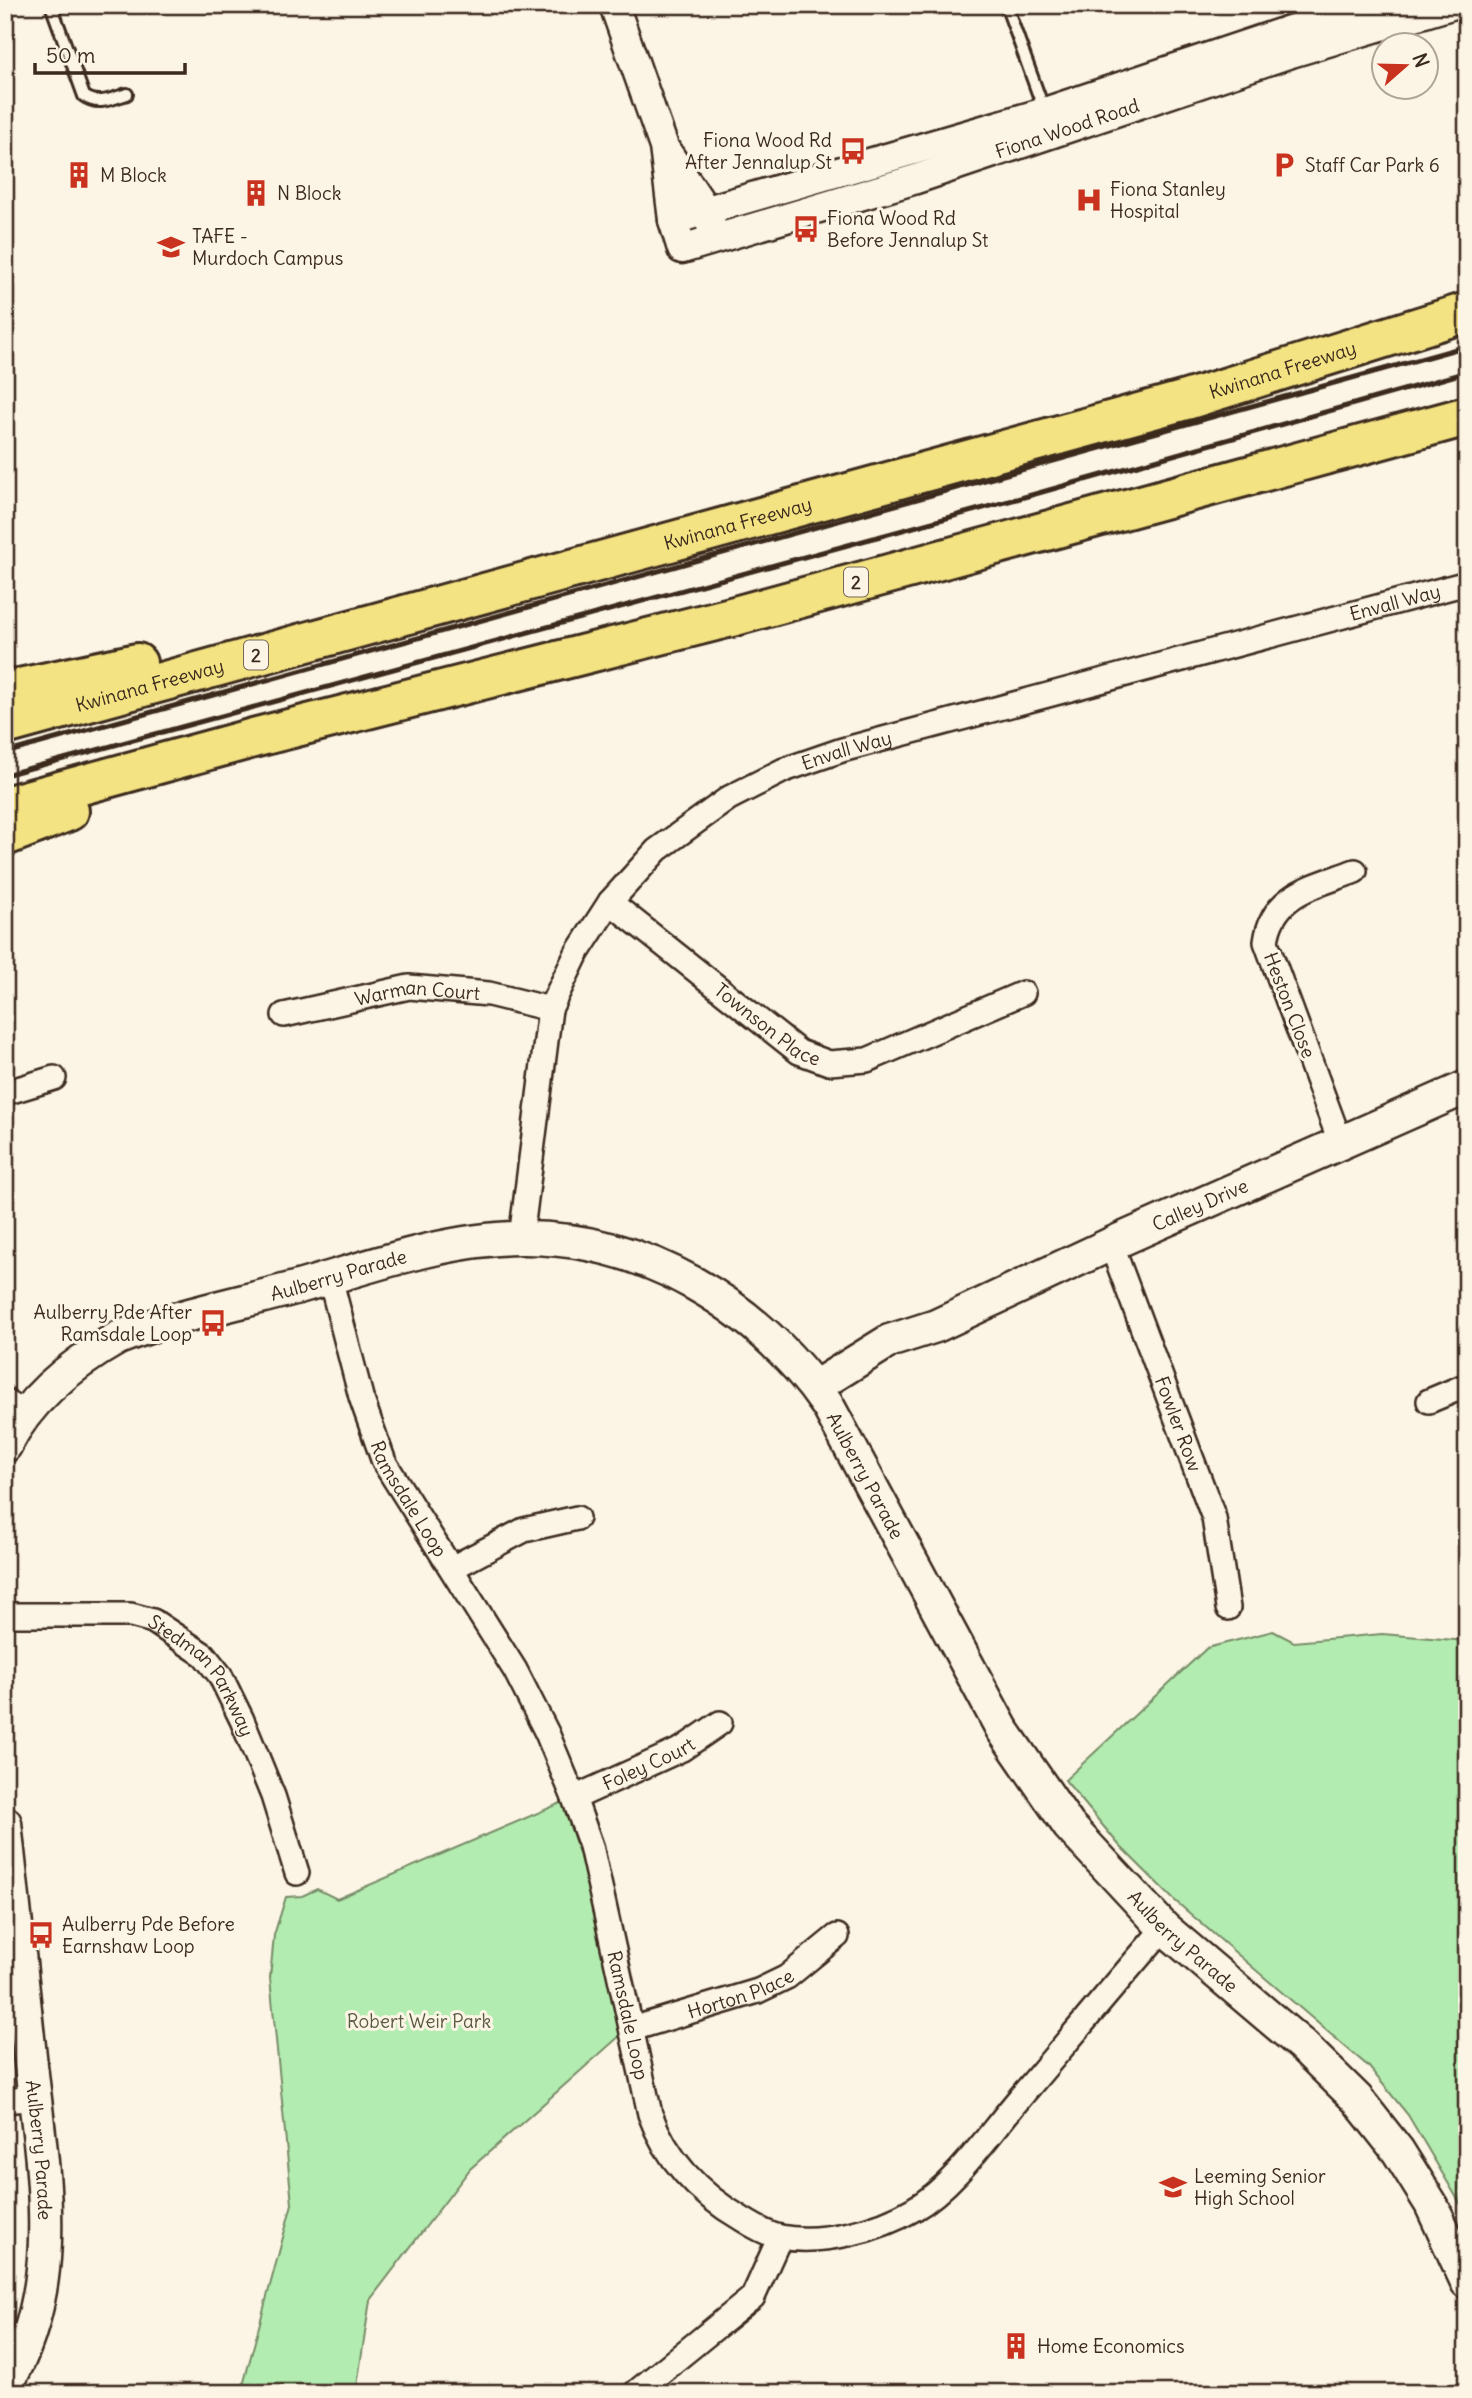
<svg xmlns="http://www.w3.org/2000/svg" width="1472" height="2398" viewBox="0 0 1472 2398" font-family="Delius,sans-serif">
  <rect width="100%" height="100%" fill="#fcf5e5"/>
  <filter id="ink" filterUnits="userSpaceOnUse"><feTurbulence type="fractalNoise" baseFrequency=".0143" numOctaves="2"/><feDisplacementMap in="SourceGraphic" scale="14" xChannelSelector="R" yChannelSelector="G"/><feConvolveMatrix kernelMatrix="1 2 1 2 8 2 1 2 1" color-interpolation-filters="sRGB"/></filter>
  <g filter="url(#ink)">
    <path fill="#b3ecb0" stroke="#778b67" stroke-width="2" d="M1273,1631L1294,1642L1382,1634L1467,1641V2215L1408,2115L1369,2067L1173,1899L1119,1845L1065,1780L1207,1648Z
      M563,1802L591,1892L621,2035L470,2169L370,2300L356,2393H241L292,2204L270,1978L274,1935L286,1897L302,1896L317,1889L337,1899Z"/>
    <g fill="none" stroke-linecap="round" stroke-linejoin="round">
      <defs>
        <path id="service" d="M51,5L84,96C98,106 111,99 127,94
          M1006,5L1044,110"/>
        <g id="minor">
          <path id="s1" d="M610,902L799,1052L829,1063L867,1060L1023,993"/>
          <path id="s2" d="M284,1015L409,987L489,994L550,1009"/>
          <path d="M5,1093L54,1078"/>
          <path d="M1341,1144L1266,942C1272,893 1314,887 1355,871"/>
          <path id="s3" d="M521,1238L550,1009L577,953L610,902L657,850L729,798L784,770L842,750L1467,583"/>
          <path id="s4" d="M1111,1244L1214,1518L1228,1608"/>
          <path id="s5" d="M330,1278L361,1397L384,1462L515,1670L547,1733L574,1798L591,1846L650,2114C667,2161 699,2194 742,2219C753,2226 767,2234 780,2237C821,2245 879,2230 914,2209C953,2186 984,2141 1013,2106C1063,2047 1113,1986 1164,1928"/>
          <path d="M5,1400L22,1415"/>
          <path d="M1429,1401L1467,1385"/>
          <path d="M452,1568L524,1530L577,1518"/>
          <path id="s6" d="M5,1615H131L153,1621L204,1655L220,1675L242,1720L273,1796L297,1873"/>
          <path id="s7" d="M574,1798L682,1749L720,1723"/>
          <path id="s8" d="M632,2029L758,1991L787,1977L837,1936"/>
          <path d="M5,2101L35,2098"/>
          <path d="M635,2393L753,2297L780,2237"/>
        </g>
        <g id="tertiary">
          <path id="s9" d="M614,5L664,147L673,220L682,249L913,180L1291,53L1451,5"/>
          <path d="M667,152L705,209L711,225"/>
          <path d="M673,220L1045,112L1364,5"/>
        </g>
        <g id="secondary">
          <path id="s10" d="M815,1387L889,1341L936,1326L1111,1244L1467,1087"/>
          <path id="s11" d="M5,1446C29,1398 72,1364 118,1338C177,1315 241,1303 302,1286C371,1266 446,1239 519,1238C644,1236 759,1306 828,1406L1002,1729L1069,1826L1164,1928L1302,2045L1357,2099L1398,2151L1431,2204L1467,2282"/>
          <path id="s12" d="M5,1823C14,1900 22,1978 30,2056C42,2168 67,2284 5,2387"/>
        </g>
        <g id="motorway">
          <path d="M5,691L137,663"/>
          <path id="s13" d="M5,725L1186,400L1467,312"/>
          <path d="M5,806L257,737L735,616L1467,416"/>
          <path d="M5,836L69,811"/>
        </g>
      </defs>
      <use href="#service" stroke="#3b2a1e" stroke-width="16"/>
      <use href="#minor" stroke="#3b2a1e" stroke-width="28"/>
      <use href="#tertiary" stroke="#3b2a1e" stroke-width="33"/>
      <use href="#secondary" stroke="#3b2a1e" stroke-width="37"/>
      <use href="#motorway" stroke="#3b2a1e" stroke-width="44"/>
      <use href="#service" stroke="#fcf5e5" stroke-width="10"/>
      <use href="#minor" stroke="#fcf5e5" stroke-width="23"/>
      <use href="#tertiary" stroke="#fcf5e5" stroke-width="28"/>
      <use href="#secondary" stroke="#fcf5e5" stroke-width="32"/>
      <use href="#motorway" stroke="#f4e382" stroke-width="38"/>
      <path stroke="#3b2a1e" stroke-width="5" d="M5,753L1467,346
        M5,775L1035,494L1467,372"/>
    </g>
  </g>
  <defs>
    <symbol id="bus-bare" viewBox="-9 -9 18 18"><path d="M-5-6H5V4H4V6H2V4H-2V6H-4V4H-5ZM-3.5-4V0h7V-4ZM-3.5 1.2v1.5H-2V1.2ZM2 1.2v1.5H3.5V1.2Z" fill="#c8321e" stroke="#fcf5e5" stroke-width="2.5" paint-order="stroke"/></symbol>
    <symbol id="parking-bare" viewBox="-9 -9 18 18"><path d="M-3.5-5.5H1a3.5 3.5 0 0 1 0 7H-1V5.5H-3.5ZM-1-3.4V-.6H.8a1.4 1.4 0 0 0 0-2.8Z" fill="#c8321e" stroke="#fcf5e5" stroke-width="2.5" paint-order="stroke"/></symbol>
    <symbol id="building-bare" viewBox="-9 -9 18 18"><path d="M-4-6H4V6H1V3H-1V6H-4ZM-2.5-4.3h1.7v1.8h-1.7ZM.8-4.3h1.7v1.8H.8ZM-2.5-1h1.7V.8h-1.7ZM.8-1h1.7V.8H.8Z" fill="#c8321e" stroke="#fcf5e5" stroke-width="2.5" paint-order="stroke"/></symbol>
    <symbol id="hospital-bare" viewBox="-9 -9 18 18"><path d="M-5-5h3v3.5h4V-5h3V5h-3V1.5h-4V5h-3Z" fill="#c8321e" stroke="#fcf5e5" stroke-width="2.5" paint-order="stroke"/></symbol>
    <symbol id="university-bare" viewBox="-9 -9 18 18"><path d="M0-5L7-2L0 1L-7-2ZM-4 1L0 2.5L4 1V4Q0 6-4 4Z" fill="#c8321e" stroke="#fcf5e5" stroke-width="2.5" paint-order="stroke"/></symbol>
    <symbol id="school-bare" viewBox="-9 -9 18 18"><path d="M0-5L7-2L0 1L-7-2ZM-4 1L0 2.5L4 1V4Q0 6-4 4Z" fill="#c8321e" stroke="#fcf5e5" stroke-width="2.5" paint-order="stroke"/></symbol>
  </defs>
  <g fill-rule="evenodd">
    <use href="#bus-bare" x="834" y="132" width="38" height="38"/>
    <use href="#parking-bare" x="1265" y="146" width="38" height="38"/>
    <use href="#building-bare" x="60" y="156" width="38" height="38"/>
    <use href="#building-bare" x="237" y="174" width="38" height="38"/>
    <use href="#hospital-bare" x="1070" y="181" width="38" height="38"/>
    <use href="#bus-bare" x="787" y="210" width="38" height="38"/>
    <use href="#university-bare" x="152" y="228" width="38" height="38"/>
    <use href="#bus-bare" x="194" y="1304" width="38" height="38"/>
    <use href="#bus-bare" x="22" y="1916" width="38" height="38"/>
    <use href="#school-bare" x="1154" y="2168" width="38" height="38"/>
    <use href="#building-bare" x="997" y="2327" width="38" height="38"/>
  </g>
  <g text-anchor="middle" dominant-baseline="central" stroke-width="6" stroke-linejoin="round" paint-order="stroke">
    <g fill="#fcf5e5" stroke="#75675a" stroke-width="2">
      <rect x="844" y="567.5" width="24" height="29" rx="5"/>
      <rect x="244" y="640.5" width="24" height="29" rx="5"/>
    </g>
    <g font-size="18" font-weight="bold" fill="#3b2a1e">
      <text x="856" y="582">2</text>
      <text x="256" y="655">2</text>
    </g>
    <g font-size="19" fill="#3b2a1e" stroke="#fcf5e5">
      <text stroke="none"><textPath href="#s9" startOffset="658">Fiona Wood Road</textPath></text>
      <text stroke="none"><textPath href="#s13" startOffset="1326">Kwinana Freeway</textPath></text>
      <text stroke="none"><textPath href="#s13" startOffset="760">Kwinana Freeway</textPath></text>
      <text stroke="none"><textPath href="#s3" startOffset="1208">Envall Way</textPath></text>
      <text stroke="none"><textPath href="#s13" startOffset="150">Kwinana Freeway</textPath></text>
      <text stroke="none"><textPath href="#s3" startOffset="640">Envall Way</textPath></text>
      <text stroke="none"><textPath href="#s2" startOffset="136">Warman Court</textPath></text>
      <text transform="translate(1290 1005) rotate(69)">Heston Close</text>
      <text stroke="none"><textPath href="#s1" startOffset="200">Townson Place</textPath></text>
      <text stroke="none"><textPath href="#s10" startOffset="427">Calley Drive</textPath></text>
      <text stroke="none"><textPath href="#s11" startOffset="388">Aulberry Parade</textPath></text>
      <text stroke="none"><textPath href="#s4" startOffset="192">Fowler Row</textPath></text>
      <text stroke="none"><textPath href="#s11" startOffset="1018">Aulberry Parade</textPath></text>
      <text stroke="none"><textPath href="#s5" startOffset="236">Ramsdale Loop</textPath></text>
      <text stroke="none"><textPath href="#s6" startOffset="224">Stedman Parkway</textPath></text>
      <text stroke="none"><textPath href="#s7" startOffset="82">Foley Court</textPath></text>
      <text stroke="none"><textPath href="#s11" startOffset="1586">Aulberry Parade</textPath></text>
      <text stroke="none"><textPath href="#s8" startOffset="114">Horton Place</textPath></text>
      <text stroke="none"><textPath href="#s5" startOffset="803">Ramsdale Loop</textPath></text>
      <text stroke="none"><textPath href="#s12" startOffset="329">Aulberry Parade</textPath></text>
    </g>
    <g font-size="19" fill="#3b2a1e" stroke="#fcf5e5" text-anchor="start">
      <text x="832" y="140" text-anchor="end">Fiona Wood Rd<tspan x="832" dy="22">After Jennalup St</tspan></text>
      <text x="1305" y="165">Staff Car Park 6</text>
      <text x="100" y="175">M Block</text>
      <text x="1110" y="189">Fiona Stanley<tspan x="1110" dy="22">Hospital</tspan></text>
      <text x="277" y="193">N Block</text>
      <text x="827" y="218">Fiona Wood Rd<tspan x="827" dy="22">Before Jennalup St</tspan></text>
      <text x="192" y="236">TAFE -<tspan x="192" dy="22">Murdoch Campus</tspan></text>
      <text x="192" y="1312" text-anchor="end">Aulberry Pde After<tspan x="192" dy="22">Ramsdale Loop</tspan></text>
      <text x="62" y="1924">Aulberry Pde Before<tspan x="62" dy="22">Earnshaw Loop</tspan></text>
      <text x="1194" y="2176">Leeming Senior<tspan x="1194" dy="22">High School</tspan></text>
      <text x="1037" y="2346">Home Economics</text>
    </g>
    <g font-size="19" fill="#595a42" stroke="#fcf5e5">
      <text x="419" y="2021">Robert Weir Park</text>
    </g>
  </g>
  <rect width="1472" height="2398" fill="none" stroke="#fcf5e5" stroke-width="28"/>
  <rect x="14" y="14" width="1444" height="2370" fill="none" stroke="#3b2a1e" stroke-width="2.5" filter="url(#ink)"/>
  <g transform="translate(1405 66) rotate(70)"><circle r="33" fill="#fcf5e5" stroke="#afa495" stroke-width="2"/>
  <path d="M0-5L12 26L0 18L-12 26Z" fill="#c8321e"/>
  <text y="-10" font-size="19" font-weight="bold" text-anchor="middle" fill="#3b2a1e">N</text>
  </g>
  <path d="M35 63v10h150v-10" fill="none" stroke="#3b2a1e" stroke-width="3.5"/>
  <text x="46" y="63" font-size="21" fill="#3b2a1e" stroke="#fcf5e5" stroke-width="5" paint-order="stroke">50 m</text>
</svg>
